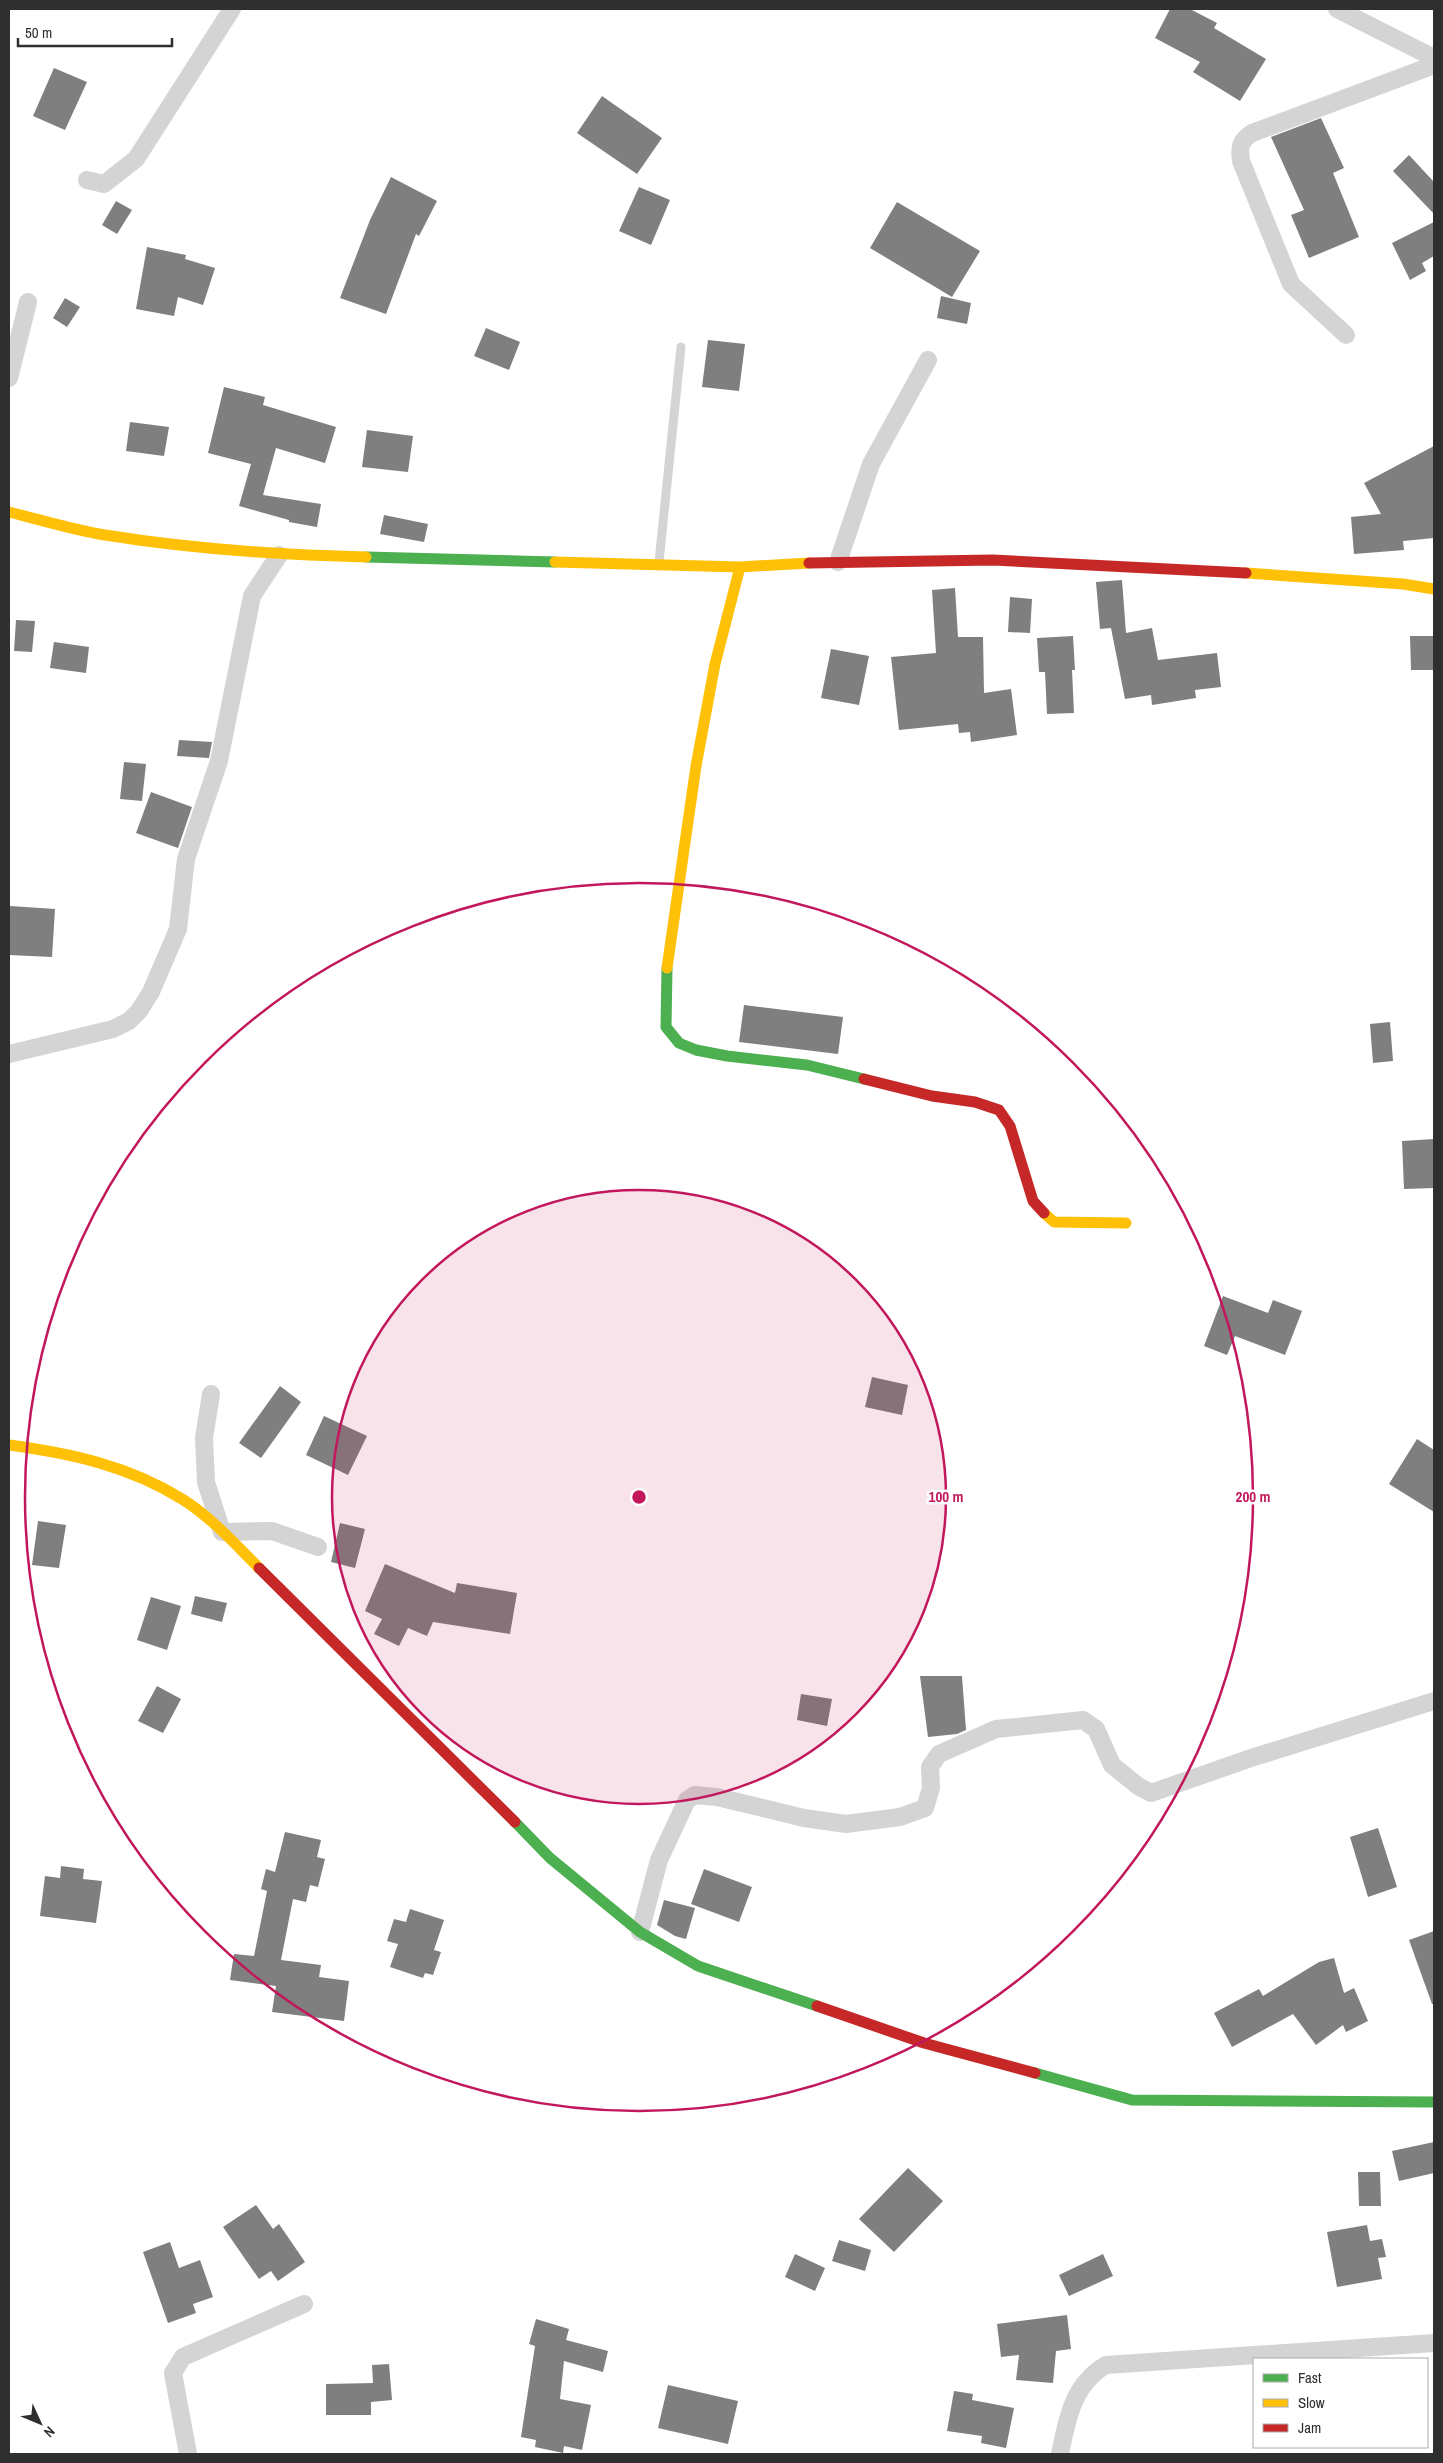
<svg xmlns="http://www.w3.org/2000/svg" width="1443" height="2463" viewBox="0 0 1443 2463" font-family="'Archivo Narrow',sans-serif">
  <rect width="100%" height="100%" fill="#fff"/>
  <path fill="#7f7f7f" d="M1170,9H1190L1217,23L1214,28L1266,59L1240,101L1193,72L1200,62L1155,38Z
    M54,68L87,82L65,130L33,116Z
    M602,96L662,138L637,174L577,133Z
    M1321,118L1344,168L1333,173L1359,237L1309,258L1291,215L1304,210L1271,137Z
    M1409,155L1434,182V214L1393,171Z
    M391,177L437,201L419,236L416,234L386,314L340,298L370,220Z
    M639,187L670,200L651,245L619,231Z
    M116,201L132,210L117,234L102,225Z
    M897,202L980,251L952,297L870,248Z
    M1434,222V256L1422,263L1426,271L1410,280L1392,243Z
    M147,247L186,255L185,259L215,268L203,305L178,297L174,316L136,309Z
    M941,296L971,303L967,324L937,318Z
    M65,298L80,307L67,327L53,318Z
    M486,328L520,342L509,370L474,356Z
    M708,340L745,344L739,391L702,387Z
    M224,387L265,397L263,405L336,427L325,463L276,448L263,495L321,504L317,527L289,522V520L239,506L251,464L208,453Z
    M130,422L169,427L164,456L126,451Z
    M367,430L413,436L408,472L362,467Z
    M1434,446V538L1403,541L1404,550L1354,554L1351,517L1381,514L1364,483Z
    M384,515L428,524L424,542L380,534Z
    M1122,580L1126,633L1152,628L1158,660L1217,653L1221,687L1195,690L1196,698L1152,705L1151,695L1125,699L1111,628L1100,629L1096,582Z
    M955,588L958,637H983L984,693L1011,689L1017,735L971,742L970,732L959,733L958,724L899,730L891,657L936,653L932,590Z
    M1010,597L1032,599L1030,633L1008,632Z
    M16,620L35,621L32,652L14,651Z
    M1073,636L1075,670H1072L1074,713L1047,714L1045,672H1039L1037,638Z
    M1410,636H1434V670H1411Z
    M54,642L89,647L86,673L50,668Z
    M831,649L869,656L859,705L821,698Z
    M179,740L212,742L209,758L177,756Z
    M124,762L146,764L142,801L120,799Z
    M151,792L192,807L178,848L136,833Z
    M10,906L55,909L52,957L9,955Z
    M744,1005L843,1017L838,1054L739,1042Z
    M1390,1022L1393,1061L1373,1063L1370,1024Z
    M1434,1139V1188L1404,1189L1402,1141Z
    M1223,1296L1268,1313L1273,1300L1302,1311L1285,1355L1235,1336L1227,1355L1204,1346Z
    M872,1377L908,1385L902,1415L865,1407Z
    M280,1386L301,1402L261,1458L239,1443Z
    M324,1416L367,1436L348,1475L306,1455Z
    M1417,1439L1434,1450V1512L1389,1484Z
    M38,1521L66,1525L59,1568L32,1565Z
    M340,1523L365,1529L355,1568L331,1562Z
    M385,1564L455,1593L457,1583L517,1593L510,1634L433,1622L427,1636L408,1628L399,1646L374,1634L382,1619L365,1611Z
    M195,1596L227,1603L222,1622L191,1614Z
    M151,1597L181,1606L167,1650L137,1640Z
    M920,1676H962L966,1730L957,1734L928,1737Z
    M157,1686L181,1699L163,1733L138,1721Z
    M801,1694L832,1699L827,1726L797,1720Z
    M1378,1828L1397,1887L1368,1897L1350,1837Z
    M285,1832L321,1840L317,1857L325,1859L318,1887L310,1885L306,1902L293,1899L281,1960L321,1965L319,1977L349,1981L344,2021L272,2012L276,1986L230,1980L234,1954L254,1956L267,1891L261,1889L266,1869L275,1872Z
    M61,1866L84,1869L83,1879L102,1881L96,1923L40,1916L45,1876L60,1878Z
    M704,1869L752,1887L739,1922L691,1904Z
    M664,1900L695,1908L686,1939L675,1936L657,1925Z
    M410,1909L444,1920L434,1950L441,1952L433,1975L425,1973L423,1978L390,1967L398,1944L387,1941L394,1919L406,1922Z
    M1434,1931V2004H1432L1409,1940Z
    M1334,1958L1344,1993L1354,1988L1368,2021L1346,2032L1343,2025L1316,2045L1293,2014L1232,2047L1214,2013L1259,1989L1263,1996L1319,1962Z
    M1434,2142V2173L1399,2181L1392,2151Z
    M908,2168L943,2201L894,2252L859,2219Z
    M1358,2172H1380L1381,2206H1359Z
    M256,2205L273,2229L279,2224L305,2262L278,2281L271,2271L259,2279L223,2227Z
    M1367,2225L1370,2241L1382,2239L1386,2257L1378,2258L1382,2279L1337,2287L1327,2232Z
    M839,2240L871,2250L865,2271L832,2261Z
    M170,2242L179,2268L200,2260L213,2297L193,2304L196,2313L168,2323L143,2252Z
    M795,2254L825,2268L815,2291L785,2277Z
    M1103,2254L1113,2276L1069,2296L1059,2275Z
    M1067,2315L1071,2349L1056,2351L1053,2383L1016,2380L1019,2355L1001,2357L997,2324Z
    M536,2319L569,2329L566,2340L608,2351L603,2372L564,2361L560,2399L591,2405L582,2450L564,2446L563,2453L535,2447L536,2440L521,2437L535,2346L529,2344Z
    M389,2364L392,2400L371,2402V2415H326V2384L373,2383L372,2365Z
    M668,2385L738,2401L728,2444L658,2428Z
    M954,2391L973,2394L972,2400L1014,2408L1006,2448L981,2443L982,2436L947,2431Z"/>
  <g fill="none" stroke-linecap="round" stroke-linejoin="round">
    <path stroke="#d4d4d4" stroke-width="9" d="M659,562L681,347"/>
    <path stroke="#d4d4d4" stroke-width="18" d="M1337,9L1434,58
      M87,180L104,184L136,159L232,9
      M1346,335L1291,284L1241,161C1239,147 1240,141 1252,133L1434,65
      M9,378L28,302
      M838,562L871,464L928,360
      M9,1054L113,1029L129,1021L139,1011L151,992L178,929L186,859L219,761L252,596L279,555
      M211,1394L204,1438L206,1482L222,1532L272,1531L318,1547
      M640,1932L659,1860L687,1800L695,1795L717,1797L804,1818L846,1824L900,1817L925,1808L931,1788L930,1767L939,1754L996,1729L1083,1720L1096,1729L1112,1765L1138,1786L1151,1793L1251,1758L1434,1701
      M188,2454L173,2373L183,2357L304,2304
      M1060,2454C1067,2419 1073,2384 1106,2365L1434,2343"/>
    <path stroke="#4caf50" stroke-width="11" d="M366,557L555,562
      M667,968L666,1027L679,1043L696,1050L727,1056L807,1065L864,1079
      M515,1822L550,1858L640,1932L698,1966L817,2006
      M1035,2073L1132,2100L1434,2102"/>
    <path stroke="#ffc107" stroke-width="11" d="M9,512C41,520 73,530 105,535C192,549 279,555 366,557
      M555,562L740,567L809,563
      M1246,573L1403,584L1434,589
      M667,968L696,766L715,664L740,567
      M1044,1213L1054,1222L1126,1223
      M9,1445C70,1453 129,1466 182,1499C211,1517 235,1544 259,1568"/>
    <path stroke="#c62828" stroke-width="11" d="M809,563L993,560L1246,573
      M864,1079L932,1096L975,1102L999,1110L1010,1126L1033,1201L1044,1213
      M259,1568L515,1822
      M817,2006L924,2043L1035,2073"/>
  </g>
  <circle cx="639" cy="1497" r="307" fill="#c2185b" fill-opacity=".12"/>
  <g fill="none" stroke="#c2185b" stroke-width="2.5">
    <circle cx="639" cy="1497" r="307"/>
    <circle cx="639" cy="1497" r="614"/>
  </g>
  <circle cx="639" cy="1497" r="8" fill="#c2185b" stroke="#fff" stroke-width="2.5"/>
  <g font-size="15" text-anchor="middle" font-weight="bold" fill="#c2185b" stroke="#fff" stroke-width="5" stroke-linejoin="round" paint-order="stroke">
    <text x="946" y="1502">100 m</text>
    <text x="1253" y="1502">200 m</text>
  </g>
  <rect width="1443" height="2463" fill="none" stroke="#2f2f2f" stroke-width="20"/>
  <rect x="1253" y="2358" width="175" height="90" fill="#ffffff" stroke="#acacac"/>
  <rect x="1263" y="2374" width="25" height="8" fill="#4caf50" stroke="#acacac"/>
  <text x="1298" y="2383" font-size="15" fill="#2f2f2f">Fast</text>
  <rect x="1263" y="2399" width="25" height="8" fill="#ffc107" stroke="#acacac"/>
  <text x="1298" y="2408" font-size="15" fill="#2f2f2f">Slow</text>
  <rect x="1263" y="2424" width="25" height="8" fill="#c62828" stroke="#acacac"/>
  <text x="1298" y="2433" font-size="15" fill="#2f2f2f">Jam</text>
  <g transform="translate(40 2423) rotate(134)" stroke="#ffffff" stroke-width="4" paint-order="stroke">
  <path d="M0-4L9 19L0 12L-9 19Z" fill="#2f2f2f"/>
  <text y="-8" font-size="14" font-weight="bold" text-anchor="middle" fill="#2f2f2f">N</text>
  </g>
  <path d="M18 38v8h154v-8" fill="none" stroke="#2f2f2f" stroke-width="2.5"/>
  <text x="25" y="38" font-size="15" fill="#2f2f2f" stroke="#ffffff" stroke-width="4" paint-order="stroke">50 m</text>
</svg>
